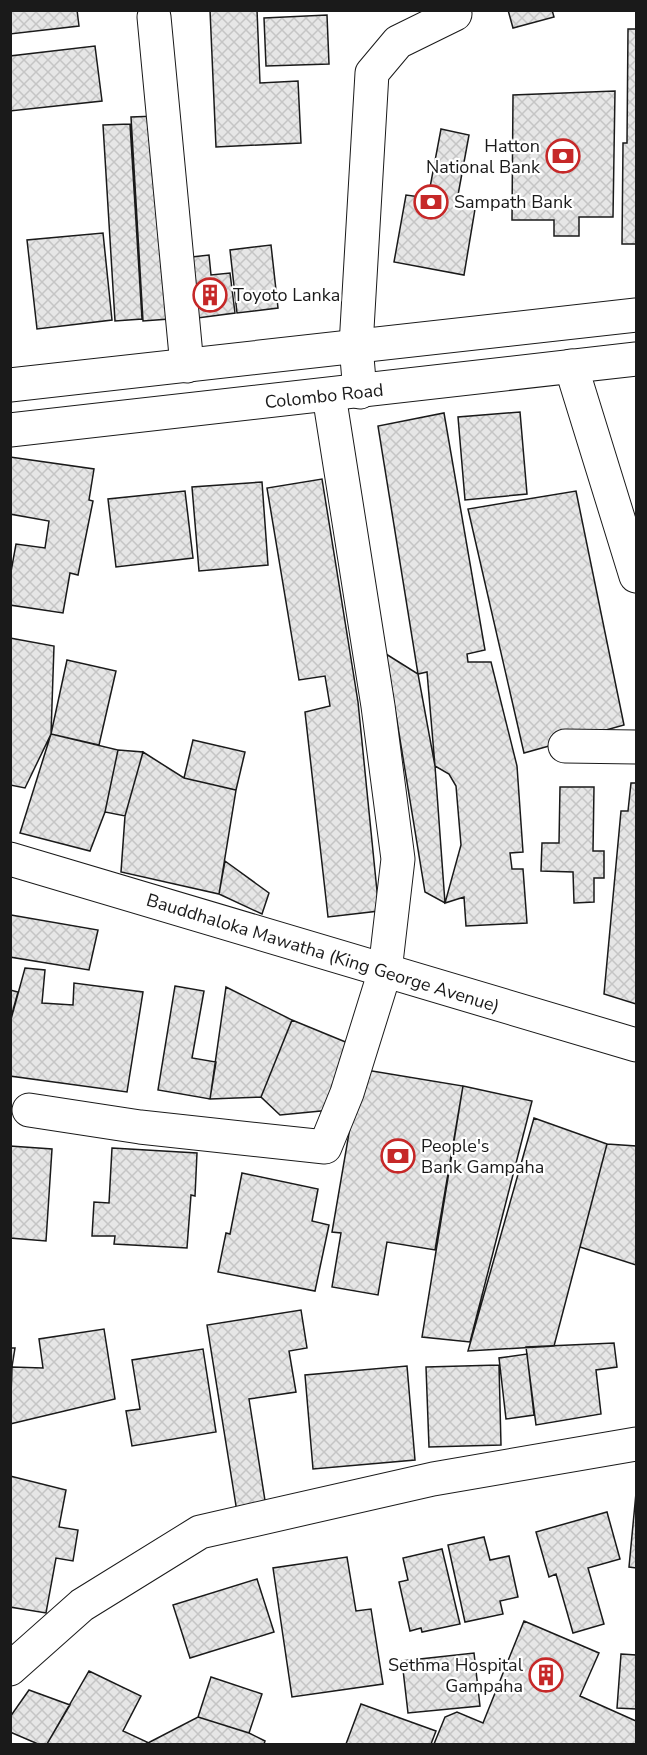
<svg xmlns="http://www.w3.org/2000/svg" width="647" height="1755" viewBox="0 0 647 1755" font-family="'Nunito Sans',sans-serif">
  <defs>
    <pattern id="building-cross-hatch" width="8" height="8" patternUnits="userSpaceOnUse" patternTransform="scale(1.5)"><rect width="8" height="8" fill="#e6e6e6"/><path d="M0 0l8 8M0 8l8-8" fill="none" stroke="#c5c5c5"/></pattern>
  </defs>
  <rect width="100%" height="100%" fill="#fff"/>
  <path fill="url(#building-cross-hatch)" stroke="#1a1a1a" stroke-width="1.5" d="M10,10H77L79,26L10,34Z
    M210,10H257L260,83L298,81L301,143L216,147Z
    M508,10H552L554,17L513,28Z
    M327,15L329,64L266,66L264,18Z
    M628,29H636V244H622L623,143H627Z
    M95,46L102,101L10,111V56Z
    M615,91L613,217H579V236H554V220H512L513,95Z
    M158,116L169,319L143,321L131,117Z
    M130,124L142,319L115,321L103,125Z
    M441,129L469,135L456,206L475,209L464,275L394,262L406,195L428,198Z
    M103,233L112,320L37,329L27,240Z
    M271,245L278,308L237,313L230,250Z
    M209,255L211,275L230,273L235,313L190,319L183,258Z
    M520,412L527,494L465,500L458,417Z
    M444,413L485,650L467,654L468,662H491L517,766L523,852L510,853L512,869H523L527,923L466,926L464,897L445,903L461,845L456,786L449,774L435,766L427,672L418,674L378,426Z
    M10,457L94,469L89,500L93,501L78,575L70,573L63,613L10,605V577L16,544L45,548L49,521L10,514Z
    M322,479L358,702L379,911L328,917L305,712L330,706L325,676L299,680L267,488Z
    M262,482L268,565L199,571L192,487Z
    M185,491L193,558L116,567L108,499Z
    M576,491L624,725L524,753L468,509Z
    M10,638L54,646L51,734L25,788L10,785Z
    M386,654L418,674L435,766L445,903L425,892Z
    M67,660L116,671L99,745L51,734Z
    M51,734L118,750L105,812L90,851L20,833Z
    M193,740L245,752L236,790L184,778Z
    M118,750L143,752L125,816L105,812Z
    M143,752L184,778L236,790L219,894L121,872L125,816Z
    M631,783H636V1004L604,994L621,811H628Z
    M560,787H594L593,851H604V878H594V902L574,903L573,872L541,871L542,843H559Z
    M225,861L269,893L262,914L219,894Z
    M11,915L98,930L89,970L10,957Z
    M25,968L45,970L42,1003L73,1005L74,983L143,992L127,1092L10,1076V1023Z
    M175,986L204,991L192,1058L216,1062L210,1099L158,1090Z
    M226,987L292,1020L261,1097L210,1099Z
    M10,990L18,992L10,1021Z
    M292,1020L348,1043L331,1110L280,1115L261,1097Z
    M360,1069L463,1086L435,1250L387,1242L378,1295L332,1287L341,1233L332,1232Z
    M463,1086L532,1101L470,1342L422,1337Z
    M534,1118L607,1144L554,1346L468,1351Z
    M607,1144L636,1146V1265L580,1247Z
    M10,1146L52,1149L46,1241L10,1238Z
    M112,1148L197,1153L195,1196L191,1195L187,1248L114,1244L115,1236H92L94,1202L109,1203Z
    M242,1173L318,1189L312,1221L329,1225L315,1291L218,1272L226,1233L230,1234Z
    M301,1310L307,1348L289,1351L296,1392L249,1399L266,1507L237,1512L207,1325Z
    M104,1329L115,1399L10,1424L12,1367L43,1368L39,1339Z
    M614,1343L617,1367L596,1370L601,1414L536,1425L526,1347Z
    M10,1348H15L10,1379Z
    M203,1349L216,1432L132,1446L126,1411L140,1409L132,1360Z
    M527,1354L534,1415L506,1419L499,1358Z
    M499,1365L501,1445L429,1447L426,1367Z
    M407,1366L415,1460L313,1469L305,1375Z
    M10,1476L66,1490L59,1527L78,1530L73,1561L56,1558L46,1613L10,1607Z
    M636,1493V1568L629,1567Z
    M607,1512L620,1559L588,1568L604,1624L573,1633L556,1574L549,1577L536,1532Z
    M484,1537L490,1560L509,1556L518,1597L500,1601L503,1614L465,1622L448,1545Z
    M442,1549L460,1624L422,1632L421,1628L410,1631L399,1582L408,1580L403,1558Z
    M347,1557L356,1611L371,1609L383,1684L292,1697L273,1568Z
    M257,1579L274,1632L190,1658L173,1605Z
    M524,1621L599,1653L580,1696L636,1721V1744H434L445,1717L457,1712L483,1723Z
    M474,1653L480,1706L408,1713L402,1661Z
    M621,1654L636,1655V1709L617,1708Z
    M89,1671L141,1696L123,1731L147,1742L146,1744H47Z
    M211,1677L262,1694L249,1733L198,1717Z
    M29,1690L70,1705L47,1744H38L10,1732V1717Z
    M361,1704L436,1731L431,1744H346Z
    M198,1717L249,1733L265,1741L264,1744H146Z"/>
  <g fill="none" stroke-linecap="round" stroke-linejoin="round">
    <defs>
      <path id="minor" d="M154,17L187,366
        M356,346L372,73L398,42L455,14L454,10
        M571,366L636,576
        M565,746L636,747
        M29,1110L140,1127L325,1147L347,1093L385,971L398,859L378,706L329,395
        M10,1669L82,1605L200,1532L433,1479L636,1444"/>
      <path id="major" d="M356,346L360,392
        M10,859L636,1045"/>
      <path id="highway" d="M10,385L636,315
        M10,430L636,359"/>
    </defs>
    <use href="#minor" stroke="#1a1a1a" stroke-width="35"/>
    <use href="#major" stroke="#1a1a1a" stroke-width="35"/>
    <use href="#highway" stroke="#1a1a1a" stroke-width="35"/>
    <use href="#minor" stroke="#fff" stroke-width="33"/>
    <use href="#major" stroke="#fff" stroke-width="33"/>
    <use href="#highway" stroke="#fff" stroke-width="33"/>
  </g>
  <defs>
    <symbol id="bank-ring" viewBox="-11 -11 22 22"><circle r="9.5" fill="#fff" stroke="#c62828" stroke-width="1.5"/><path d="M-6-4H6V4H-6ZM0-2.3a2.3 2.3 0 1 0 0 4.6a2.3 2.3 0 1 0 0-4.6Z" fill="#c62828"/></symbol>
    <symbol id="building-ring" viewBox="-11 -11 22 22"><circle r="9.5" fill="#fff" stroke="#c62828" stroke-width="1.5"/><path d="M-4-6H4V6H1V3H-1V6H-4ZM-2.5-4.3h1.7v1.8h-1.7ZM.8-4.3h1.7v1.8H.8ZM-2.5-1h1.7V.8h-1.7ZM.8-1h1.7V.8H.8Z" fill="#c62828"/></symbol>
  </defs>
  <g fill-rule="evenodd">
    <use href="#bank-ring" x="544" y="137" width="38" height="38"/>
    <use href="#bank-ring" x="412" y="183" width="38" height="38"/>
    <use href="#building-ring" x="191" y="276" width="38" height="38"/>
    <use href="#bank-ring" x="379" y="1137" width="38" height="38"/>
    <use href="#building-ring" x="527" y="1656" width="38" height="38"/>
  </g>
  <g text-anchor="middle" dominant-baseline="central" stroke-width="4.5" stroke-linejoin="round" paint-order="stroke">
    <g font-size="18" fill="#1a1a1a" stroke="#fff" text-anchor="start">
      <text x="540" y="146" text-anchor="end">Hatton<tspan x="540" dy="21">National Bank</tspan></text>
      <text x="454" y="202">Sampath Bank</text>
      <text x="233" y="295">Toyoto Lanka</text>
      <text x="421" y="1146">People's<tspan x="421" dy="21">Bank Gampaha</tspan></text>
      <text x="523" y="1665" text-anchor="end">Sethma Hospital<tspan x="523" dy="21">Gampaha</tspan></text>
    </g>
    <g font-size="18" fill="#1a1a1a" stroke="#fff">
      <text transform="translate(324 396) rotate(-6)">Colombo Road</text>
      <text transform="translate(323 953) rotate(17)">Bauddhaloka Mawatha (King George Avenue)</text>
    </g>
  </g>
  <rect width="647" height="1755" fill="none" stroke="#1a1a1a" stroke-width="24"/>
</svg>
